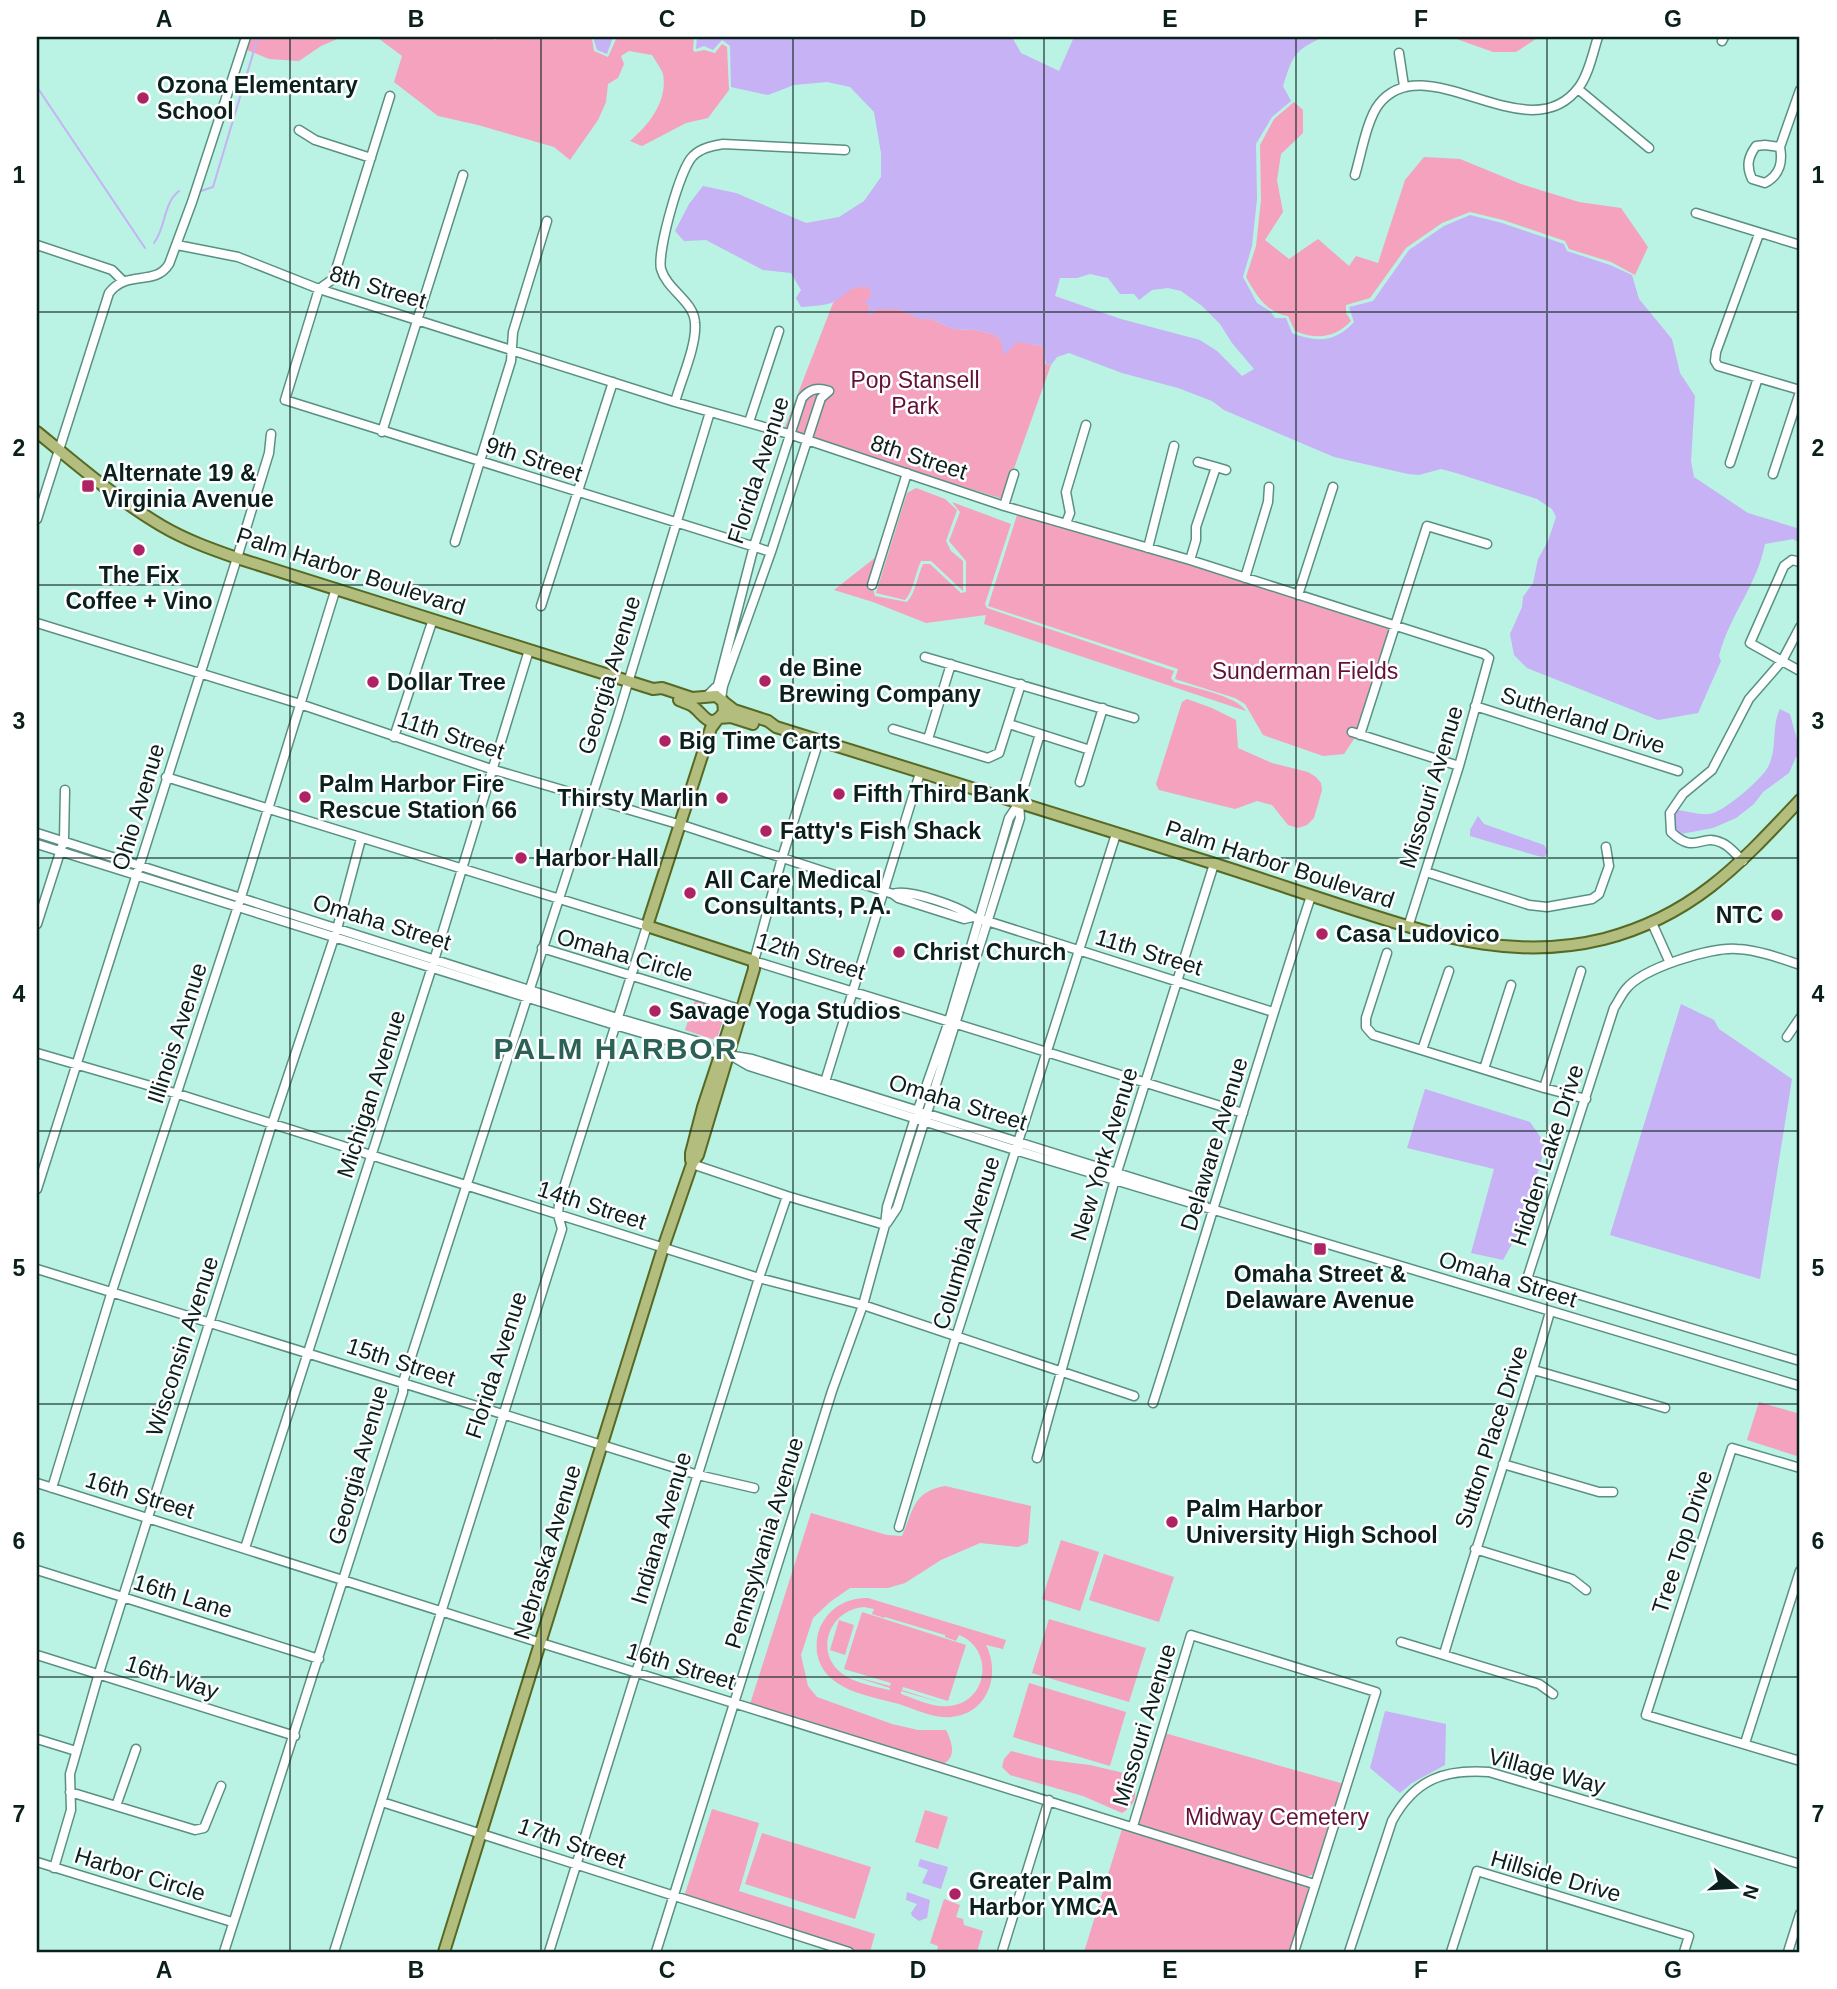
<svg xmlns="http://www.w3.org/2000/svg" width="1837" height="1989" viewBox="0 0 1837 1989" font-family="Helvetica,sans-serif">
  <rect width="100%" height="100%" fill="#baf2e4"/>
  <path fill="#f4a2be" fill-rule="evenodd" d="M252,37H360H342L321,46L299,61L269,59L247,50Z
    M365,37H487L496,40L497,37H589L592,39L594,51L608,57L617,37H694L693,50L695,52L704,50L715,53L722,44L727,47L729,90L708,118L686,123L642,146L630,141C649,125 668,101 663,74C661,68 655,60 652,55L629,51L621,56L624,64L618,78L608,84L606,102L598,120L570,160L554,147L478,125L438,116L394,82L402,56L378,38Z
    M1451,37H1539L1516,52H1493Z
    M1294,102L1303,110V133L1281,154L1277,180L1283,212L1265,240L1289,259L1318,239L1349,266L1356,256L1378,263L1405,180L1424,157L1460,159L1521,184L1579,202L1621,208L1648,247L1635,275L1611,262L1569,249L1565,241L1503,220L1470,212L1442,223L1406,248L1370,298L1346,305V313L1351,321C1335,338 1316,340 1295,331L1288,316C1267,313 1256,295 1246,277L1256,246L1261,200L1260,145L1274,119Z
    M858,287H868L872,293L866,304L870,305L868,316L877,309H898L912,315L931,319L953,329L975,330L993,334L1000,339L1043,346L1045,364L1051,365L1003,499L810,439L785,427L833,303L847,290Z
    M916,488L945,499L957,510L946,541L951,551L963,561V591L931,561H921C915,573 914,590 905,600L876,593L907,493Z
    M952,502L1011,524L985,604L987,608L1174,671L1171,678L1174,682C1191,687 1237,696 1246,711L984,624L986,615L926,623L873,602L834,590L876,557L867,587L873,589L875,596L907,602C916,592 917,577 923,564H930L961,593L966,592V561L949,541L960,512Z
    M1018,512L1391,627L1358,733L1344,754L1323,756L1263,735L1245,704L1235,698L1175,679L1178,669L988,606Z
    M1187,699L1212,708L1236,720L1238,748L1272,763L1308,772L1316,777L1321,783L1322,790L1314,818L1307,825L1298,828L1288,825L1272,805L1257,801L1235,809L1159,790L1156,784L1182,702Z
    M695,1000L722,1008L726,1012L717,1038L712,1039L685,1030Z
    M1759,1402L1800,1414V1457L1747,1440Z
    M945,1486L1031,1506L1028,1543L1018,1547L980,1543L941,1560L905,1583L888,1588H850L830,1602L813,1618L801,1655L808,1686L817,1697L892,1724L918,1730H946C952,1742 957,1757 943,1764L750,1704L811,1513L887,1535L902,1536C914,1509 913,1492 945,1486Z
    M1061,1540L1099,1552L1080,1611L1042,1599Z
    M1104,1554L1174,1577L1159,1622L1089,1600Z
    M868,1598L1006,1640L1003,1649L986,1645C1001,1674 988,1714 951,1717C934,1719 915,1709 899,1704C869,1696 823,1690 817,1653C816,1642 817,1631 823,1622C833,1605 849,1598 868,1598ZM864,1607L874,1609L872,1614L884,1618L885,1617L945,1635V1637L956,1641L959,1635C995,1649 988,1703 949,1706C933,1708 915,1699 901,1694V1691L943,1703L902,1690L903,1687L948,1701L966,1645L862,1612L844,1669L891,1683L890,1686L849,1675L890,1688V1690C875,1687 850,1682 839,1671C814,1648 832,1609 864,1607Z
    M1049,1619L1146,1648L1129,1702L1032,1673Z
    M839,1620L854,1625L845,1655L830,1650Z
    M1029,1683L1126,1712L1110,1766L1013,1737Z
    M1161,1732L1344,1784L1315,1874L1302,1878L1134,1823Z
    M1011,1751L1042,1759L1090,1765L1128,1774C1138,1790 1139,1803 1122,1813L1083,1796L1010,1775L1002,1767L1004,1759Z
    M712,1809L759,1823L739,1891L875,1934L870,1952H861L684,1897Z
    M925,1810L948,1817L938,1849L915,1842Z
    M1123,1826L1309,1886L1290,1952H1084Z
    M762,1833L871,1867L855,1919L745,1884Z
    M944,1899L960,1905L956,1917L963,1919L964,1925L983,1931L977,1952L937,1951L938,1946L930,1943Z"/>
  <path fill="#c6b2f4" fill-rule="evenodd" d="M593,37H613L607,54L597,50Z
    M697,37H1012L1021,53L1059,71L1074,37H1324C1294,50 1293,55 1283,86L1291,101L1272,117L1256,144L1257,199L1252,246L1243,277L1257,303L1270,311L1275,318H1286L1292,333C1317,343 1336,342 1354,322L1349,307L1373,301L1409,250L1444,226L1470,215L1502,223L1564,244L1567,251L1610,265L1632,275L1639,299L1672,339L1680,373L1695,396L1691,461L1694,477L1748,513L1800,529V543L1793,539L1765,544C1757,585 1729,616 1719,656L1721,661L1698,713L1658,720L1527,668L1514,655L1510,634L1522,607L1523,597L1533,583L1538,559L1548,541L1556,517L1552,509L1537,499L1456,473L1441,469L1419,475L1408,474L1334,457L1224,410L1212,401L1178,388L1122,373L1069,353L1057,357L1051,365L1046,364L1043,346L1017,342L1004,355L1000,339L993,334L975,330L953,329L931,319H920L898,309H877L867,317L870,306L865,304L872,293L867,287C844,286 847,297 831,303C822,306 810,306 801,307L796,298L801,290L791,273L763,270L706,240L684,241L675,231L689,204L703,186L736,193L806,223L839,217L864,201L881,177V153L874,112L850,87L827,82L794,85L768,95L731,87L730,46L722,40L713,50L704,46L696,49ZM1090,274L1108,278L1120,294H1134L1139,300L1152,290L1168,288L1181,291L1202,306L1220,324L1232,343L1254,369L1242,376L1217,351L1200,340L1121,319L1055,296L1060,278H1077Z
    M1780,709L1790,714L1797,740L1800,741V755L1796,757L1789,773L1763,792L1754,804L1736,818L1713,828L1681,834L1674,827L1673,819L1677,810C1687,811 1699,815 1709,814C1723,813 1762,779 1768,767C1778,748 1771,727 1780,709Z
    M1478,816L1484,824L1544,845L1548,852L1544,857L1538,856L1470,836V830Z
    M1681,1004L1714,1020L1719,1029L1792,1079L1760,1279L1610,1235Z
    M1425,1089L1530,1122L1546,1145L1521,1228L1503,1260L1471,1253L1494,1169L1407,1148Z
    M1385,1711L1446,1724L1445,1765L1412,1783L1400,1793L1370,1768Z
    M920,1859L948,1867L941,1889L922,1883L928,1870L918,1866Z
    M907,1892L930,1900L927,1918L919,1921L912,1916L911,1913L917,1904L906,1900Z"/>
  <g fill="none" stroke-linecap="round" stroke-linejoin="round">
    <path stroke="#c6b2f4" stroke-width="2" d="M37,87L145,248
      M201,191L213,187L258,37
      M154,243C166,228 163,203 179,191"/>
    <defs>
      <path id="minor" d="M1722,41L1724,37
        M1399,53L1404,86
        M1578,89L1649,148
        M390,96L333,279L319,289L285,400L771,552
        M299,130L315,140L371,158
        M1765,145L1780,147C1783,163 1780,175 1765,183L1752,179C1746,166 1748,157 1756,146Z
        M1780,147L1800,90
        M1355,175C1361,155 1367,119 1379,104C1426,44 1529,155 1579,87C1589,74 1593,52 1598,37
        M1696,213L1800,245
        M1759,234L1716,352L1715,361L1718,366L1800,390
        M37,245L112,270L122,280
        M177,245L238,257L319,289L675,402L789,434L1004,506L1190,560L1484,654L1489,658L1459,766L1408,927
        M675,402C681,380 697,345 695,323C694,301 667,290 661,269C657,252 680,168 693,156C701,148 712,146 723,144L845,150
        M749,422L779,331
        M382,432L463,175
        M1198,462L1216,467
        M1730,463L1758,378
        M1773,474L1800,392
        M1004,506L1014,474
        M37,519L109,293C127,269 155,287 169,264L192,202L246,37
        M1066,523L1070,513L1066,492L1086,425
        M455,542L511,361L513,332L547,221
        M1148,548L1174,446
        M1190,560L1196,540V527L1216,467L1226,470
        M1800,562L1792,560L1784,566L1750,643L1782,661L1800,627
        M1245,578L1268,502L1269,487
        M872,585L907,473
        M1298,595L1333,487
        M541,606L613,382
        M37,623L300,704L491,769L688,827L893,894L898,898L964,919L973,917L987,921L1273,1012
        M925,657L1134,718
        M708,695L718,685L754,546L802,398C810,389 817,387 829,391
        M721,699L723,686L771,552L817,410L821,398L829,391
        M1475,706L1678,771
        M1009,724L1090,750
        M893,729L988,758L999,753L1021,684
        M1352,732L1459,766
        M1360,735L1427,526L1487,544
        M394,737L433,619
        M928,739L951,664
        M819,740L782,858L754,961L1243,1113
        M166,777L647,926L559,1203L558,1215L562,1229L334,1952
        M1080,782L1103,708
        M37,833L617,1018L706,1044L714,1052
        M37,844L615,1025L704,1051L752,1059L1197,1198L1205,1206
        M1743,861C1737,856 1730,846 1722,843C1701,832 1696,856 1671,832L1670,813L1683,794L1712,770L1749,699L1782,661L1800,671
        M1426,872L1529,905L1547,907L1592,899L1599,894L1609,866L1606,847
        M893,894C908,888 960,907 973,917
        M1652,923L1670,963
        M37,924L64,840L65,790
        M542,948L736,1008
        M1387,953L1366,1018V1027L1373,1035L1544,1088L1586,1099
        M1800,965C1780,958 1758,950 1737,949C1710,947 1643,968 1626,989C1621,995 1618,1002 1614,1008L1527,1279L1800,1361
        M1787,1037L1800,1018
        M1422,1050L1449,971
        M37,1053L178,1094L759,1278L863,1305L1134,1396
        M737,1059L749,1066L1015,1150L1800,1386
        M1484,1069L1511,985
        M824,1085L920,773
        M1544,1088L1581,971
        M692,1164L787,1196L885,1225
        M37,1189L237,558L269,453L271,434
        M887,1223L897,1208L1020,818L1019,803L1040,734
        M37,1269L698,1475L754,1488
        M1534,1370L1665,1408
        M1153,1403C1207,1234 1256,1064 1311,896
        M1037,1458L1117,1172L1214,864
        M1503,1464L1599,1492H1613
        M1800,1468L1732,1448L1646,1715L1800,1761
        M37,1483L541,1643L1314,1884
        M52,1488L112,1291L241,897L336,588
        M899,1527L956,1337L1116,834
        M245,1548L432,967L529,650
        M1475,1549L1572,1579L1586,1590
        M37,1570L319,1659
        M1401,1642L1539,1684L1553,1694
        M1444,1654C1478,1540 1517,1427 1550,1312
        M37,1655L295,1736
        M37,1739L76,1751
        M1745,1743L1800,1571
        M70,1792L195,1830L204,1828L221,1786
        M382,1802L849,1952
        M116,1806L136,1749
        M1133,1826L1191,1635L1376,1692L1294,1952
        M37,1862L232,1922
        M54,1868L71,1810L70,1774L99,1673L272,1124L337,929L361,839
        M224,1952L403,1392V1382L617,719L710,412
        M549,1952L759,1278L787,1196
        M656,1952L832,1391L863,1305L885,1225L887,1207L915,1118L949,1021L1009,818L1019,803
        M1002,1952L1049,1800
        M1349,1952L1392,1821C1415,1779 1444,1769 1489,1772L1800,1864
        M1451,1952L1477,1871L1689,1936L1684,1952
        M1788,1952L1800,1914"/>
      <path id="major" d="M37,432C77,465 118,500 162,526C186,540 211,549 237,558L653,689L662,688L692,698L716,696L734,710L768,721L776,727C922,772 1067,818 1212,863C1263,879 1314,897 1365,913C1446,939 1519,960 1604,939C1693,916 1740,864 1800,800
        M679,700C681,701 689,704 691,705C703,712 709,733 724,712L723,701
        M719,718L731,717L753,724
        M717,720L711,728L647,926L754,961
        M691,1160V1153L703,1107L730,1025
        M444,1952L663,1248L692,1164L698,1155L754,969V961"/>
    </defs>
    <use href="#minor" stroke="#5a9083" stroke-width="11"/>
    <use href="#major" stroke="#576924" stroke-width="14"/>
    <use href="#minor" stroke="#fff" stroke-width="8"/>
    <use href="#major" stroke="#b3bd7e" stroke-width="10"/>
  </g>
  <path fill="none" stroke="#0a201c" stroke-width="2" stroke-opacity="0.55" d="M290,37V1952M541,37V1952M793,37V1952M1044,37V1952M1296,37V1952M1547,37V1952M37,312H1800M37,585H1800M37,858H1800M37,1131H1800M37,1404H1800M37,1677H1800"/>
  <g fill="#ad2364" stroke="#fff" stroke-width="2.5">
    <circle cx="143" cy="98" r="7"/>
    <rect x="81" y="479" width="14" height="14" rx="3.5"/>
    <circle cx="139" cy="550" r="7"/>
    <circle cx="765" cy="681" r="7"/>
    <circle cx="373" cy="682" r="7"/>
    <circle cx="665" cy="741" r="7"/>
    <circle cx="839" cy="794" r="7"/>
    <circle cx="305" cy="797" r="7"/>
    <circle cx="722" cy="798" r="7"/>
    <circle cx="766" cy="831" r="7"/>
    <circle cx="521" cy="858" r="7"/>
    <circle cx="690" cy="893" r="7"/>
    <circle cx="1777" cy="915" r="7"/>
    <circle cx="1322" cy="934" r="7"/>
    <circle cx="899" cy="952" r="7"/>
    <circle cx="655" cy="1011" r="7"/>
    <rect x="1313" y="1242" width="14" height="14" rx="3.5"/>
    <circle cx="1172" cy="1522" r="7"/>
    <circle cx="955" cy="1894" r="7"/>
  </g>
  <g text-anchor="middle" dominant-baseline="central" stroke-width="5" stroke-linejoin="round" paint-order="stroke">
    <g font-size="23" font-weight="bold" fill="#0a201c" stroke="#fff" text-anchor="start">
      <text x="157" y="85">Ozona Elementary<tspan x="157" dy="26">School</tspan></text>
      <text x="102" y="473">Alternate 19 &amp;<tspan x="102" dy="26">Virginia Avenue</tspan></text>
      <text x="139" y="575" text-anchor="middle">The Fix<tspan x="139" dy="26">Coffee + Vino</tspan></text>
      <text x="779" y="668">de Bine<tspan x="779" dy="26">Brewing Company</tspan></text>
      <text x="387" y="682">Dollar Tree</text>
      <text x="679" y="741">Big Time Carts</text>
      <text x="319" y="784">Palm Harbor Fire<tspan x="319" dy="26">Rescue Station 66</tspan></text>
      <text x="853" y="794">Fifth Third Bank</text>
      <text x="708" y="798" text-anchor="end">Thirsty Marlin</text>
      <text x="780" y="831">Fatty's Fish Shack</text>
      <text x="535" y="858">Harbor Hall</text>
      <text x="704" y="880">All Care Medical<tspan x="704" dy="26">Consultants, P.A.</tspan></text>
      <text x="1763" y="915" text-anchor="end">NTC</text>
      <text x="1336" y="934">Casa Ludovico</text>
      <text x="913" y="952">Christ Church</text>
      <text x="669" y="1011">Savage Yoga Studios</text>
      <text x="1320" y="1274" text-anchor="middle">Omaha Street &amp;<tspan x="1320" dy="26">Delaware Avenue</tspan></text>
      <text x="1186" y="1509">Palm Harbor<tspan x="1186" dy="26">University High School</tspan></text>
      <text x="969" y="1881">Greater Palm<tspan x="969" dy="26">Harbor YMCA</tspan></text>
    </g>
    <g font-size="23" fill="#0a201c" stroke="#fff">
      <text transform="translate(378 287) rotate(17)">8th Street</text>
      <text transform="translate(919 457) rotate(18)">8th Street</text>
      <text transform="translate(534 459) rotate(18)">9th Street</text>
      <text transform="translate(758 470) rotate(-72)">Florida Avenue</text>
      <text transform="translate(351 571) rotate(18)">Palm Harbor Boulevard</text>
      <text transform="translate(609 675) rotate(-73)">Georgia Avenue</text>
      <text transform="translate(1583 720) rotate(18)">Sutherland Drive</text>
      <text transform="translate(451 735) rotate(18)">11th Street</text>
      <text transform="translate(1431 787) rotate(-73)">Missouri Avenue</text>
      <text transform="translate(138 807) rotate(-73)">Ohio Avenue</text>
      <text transform="translate(1280 864) rotate(18)">Palm Harbor Boulevard</text>
      <text transform="translate(382 922) rotate(17)">Omaha Street</text>
      <text transform="translate(1149 952) rotate(17)">11th Street</text>
      <text transform="translate(625 955) rotate(16)">Omaha Circle</text>
      <text transform="translate(811 956) rotate(17)">12th Street</text>
      <text transform="translate(177 1033) rotate(-72)">Illinois Avenue</text>
      <text transform="translate(371 1094) rotate(-72)">Michigan Avenue</text>
      <text transform="translate(958 1102) rotate(17)">Omaha Street</text>
      <text transform="translate(1214 1144) rotate(-73)">Delaware Avenue</text>
      <text transform="translate(1104 1154) rotate(-73)">New York Avenue</text>
      <text transform="translate(1547 1155) rotate(-72)">Hidden Lake Drive</text>
      <text transform="translate(592 1205) rotate(18)">14th Street</text>
      <text transform="translate(966 1243) rotate(-73)">Columbia Avenue</text>
      <text transform="translate(1508 1279) rotate(17)">Omaha Street</text>
      <text transform="translate(182 1346) rotate(-72)">Wisconsin Avenue</text>
      <text transform="translate(401 1362) rotate(18)">15th Street</text>
      <text transform="translate(496 1365) rotate(-72)">Florida Avenue</text>
      <text transform="translate(1491 1437) rotate(-72)">Sutton Place Drive</text>
      <text transform="translate(358 1465) rotate(-74)">Georgia Avenue</text>
      <text transform="translate(140 1495) rotate(17)">16th Street</text>
      <text transform="translate(661 1528) rotate(-73)">Indiana Avenue</text>
      <text transform="translate(1682 1542) rotate(-72)">Tree Top Drive</text>
      <text transform="translate(764 1543) rotate(-73)">Pennsylvania Avenue</text>
      <text transform="translate(547 1552) rotate(-73)">Nebraska Avenue</text>
      <text transform="translate(183 1596) rotate(17)">16th Lane</text>
      <text transform="translate(681 1666) rotate(17)">16th Street</text>
      <text transform="translate(172 1677) rotate(18)">16th Way</text>
      <text transform="translate(1144 1725) rotate(-73)">Missouri Avenue</text>
      <text transform="translate(1547 1771) rotate(15)">Village Way</text>
      <text transform="translate(572 1843) rotate(19)">17th Street</text>
      <text transform="translate(140 1874) rotate(17)">Harbor Circle</text>
      <text transform="translate(1556 1876) rotate(16)">Hillside Drive</text>
    </g>
    <g font-size="23" fill="#631137" stroke="#fff">
      <text x="915" y="380">Pop Stansell<tspan x="915" dy="26">Park</tspan></text>
      <text x="1305" y="671">Sunderman Fields</text>
      <text x="1277" y="1817">Midway Cemetery</text>
    </g>
    <g font-size="30" font-weight="bold" letter-spacing="2" fill="#2b6156" stroke="#fff">
      <text x="616" y="1048">PALM HARBOR</text>
    </g>
  </g>
  <rect width="1837" height="1989" fill="none" stroke="#ffffff" stroke-width="77"/>
  <g transform="translate(1735 1887) rotate(108)" stroke="#ffffff" stroke-width="5" paint-order="stroke">
  <path d="M0-5L12 26L0 18L-12 26Z" fill="#0a201c"/>
  <text y="-10" font-size="19" font-weight="bold" text-anchor="middle" fill="#0a201c">N</text>
  </g>
  <rect x="38" y="38" width="1760" height="1913" fill="none" stroke="#0a201c" stroke-width="2.5"/>
  <g font-size="23" text-anchor="middle" font-weight="bold" fill="#0a201c">
    <text x="164" y="27">A</text>
    <text x="416" y="27">B</text>
    <text x="667" y="27">C</text>
    <text x="918" y="27">D</text>
    <text x="1170" y="27">E</text>
    <text x="1421" y="27">F</text>
    <text x="1673" y="27">G</text>
    <text x="19" y="183">1</text>
    <text x="1818" y="183">1</text>
    <text x="19" y="456">2</text>
    <text x="1818" y="456">2</text>
    <text x="19" y="729">3</text>
    <text x="1818" y="729">3</text>
    <text x="19" y="1002">4</text>
    <text x="1818" y="1002">4</text>
    <text x="19" y="1276">5</text>
    <text x="1818" y="1276">5</text>
    <text x="19" y="1549">6</text>
    <text x="1818" y="1549">6</text>
    <text x="19" y="1822">7</text>
    <text x="1818" y="1822">7</text>
    <text x="164" y="1978">A</text>
    <text x="416" y="1978">B</text>
    <text x="667" y="1978">C</text>
    <text x="918" y="1978">D</text>
    <text x="1170" y="1978">E</text>
    <text x="1421" y="1978">F</text>
    <text x="1673" y="1978">G</text>
  </g>
</svg>
